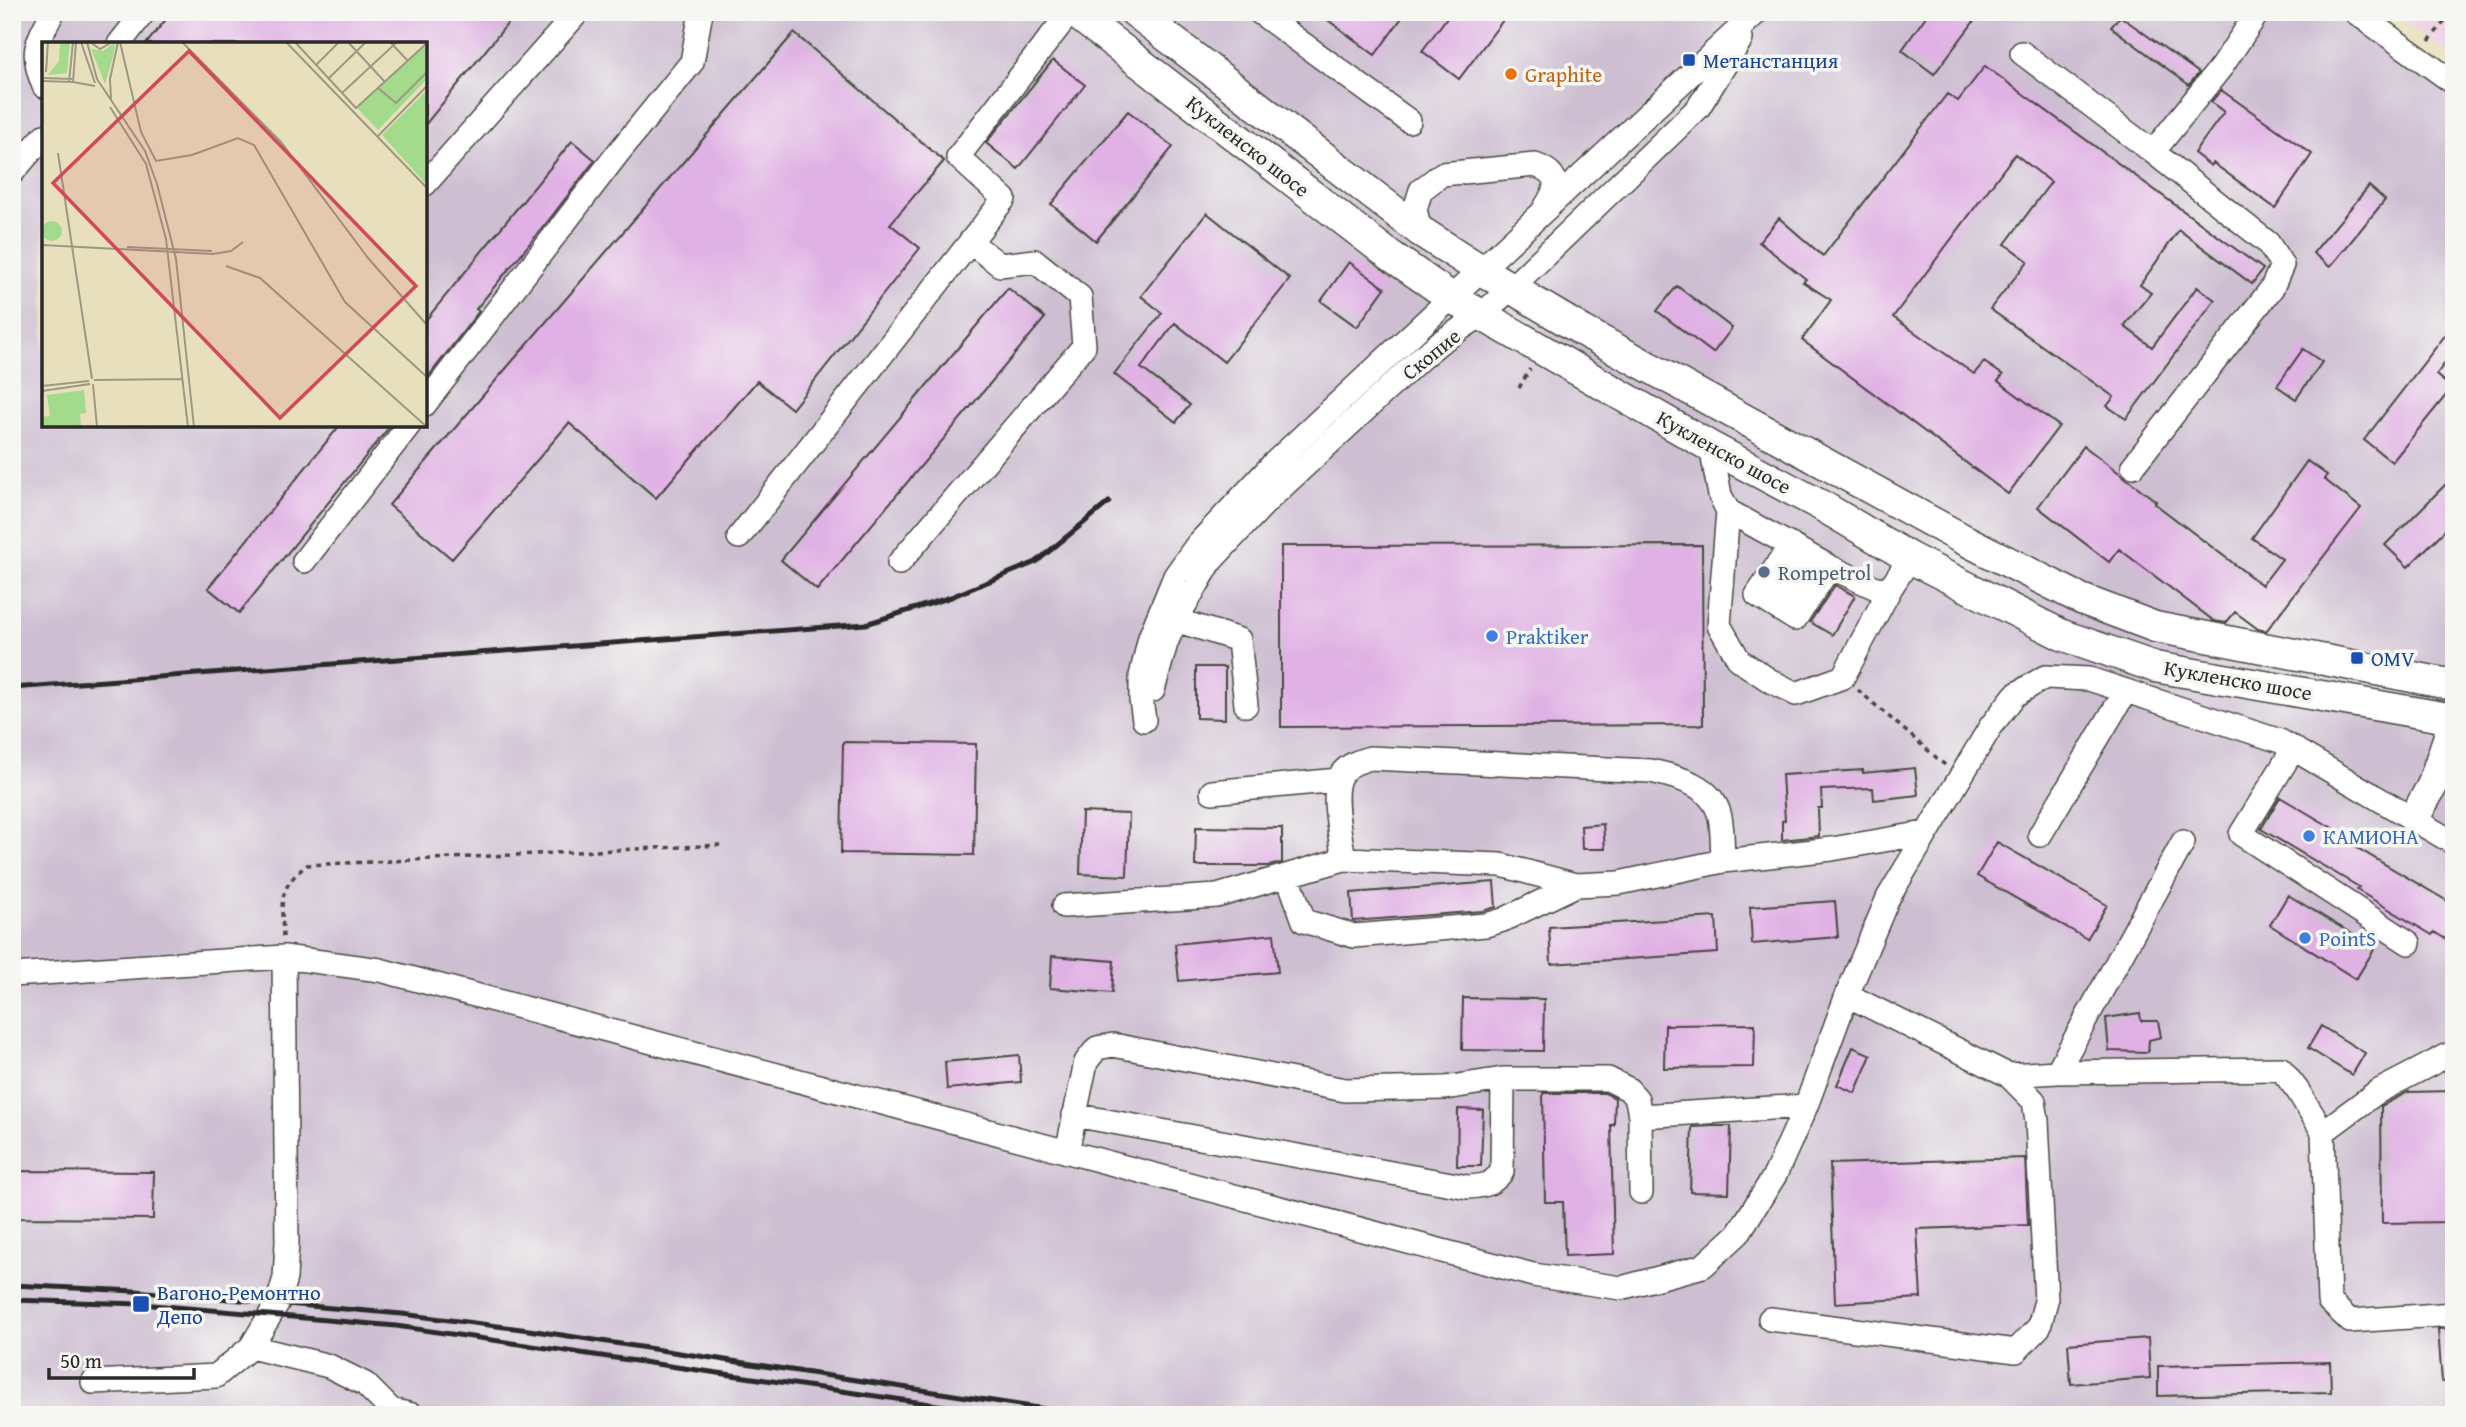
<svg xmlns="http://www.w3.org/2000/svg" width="2466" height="1427" viewBox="0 0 2466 1427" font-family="'Gentium Book Plus',serif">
  <rect width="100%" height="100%" fill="#f6f6f2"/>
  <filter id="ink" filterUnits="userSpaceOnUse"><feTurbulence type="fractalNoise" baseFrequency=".0143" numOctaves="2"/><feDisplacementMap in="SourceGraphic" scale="14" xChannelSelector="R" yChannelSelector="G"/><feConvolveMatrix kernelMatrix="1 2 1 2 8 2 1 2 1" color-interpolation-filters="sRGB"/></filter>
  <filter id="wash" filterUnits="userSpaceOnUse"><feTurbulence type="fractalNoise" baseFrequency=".00686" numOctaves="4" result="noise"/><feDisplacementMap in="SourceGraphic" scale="28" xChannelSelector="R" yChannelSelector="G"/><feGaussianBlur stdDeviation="1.57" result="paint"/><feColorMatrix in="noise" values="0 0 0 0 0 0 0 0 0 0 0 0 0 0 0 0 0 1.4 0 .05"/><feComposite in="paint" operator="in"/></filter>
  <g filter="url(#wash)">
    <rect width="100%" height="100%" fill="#e8e0bc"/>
    <path fill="#efd0e5" d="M2392,12H2454V58Z"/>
    <path fill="#cdbed2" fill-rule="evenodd" d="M12,12H2352L2454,88V1415H12ZM44,44H425V425H44Z"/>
    <g id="blocks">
      <path fill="#e0b1e4" d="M172,12H517L425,125V44H146Z
        M1317,12H1406L1375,55Z
        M1451,12H1509L1459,79L1422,51Z
        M1929,12H1981L1934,74L1902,50Z
        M2120,16L2199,73L2189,85L2111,27Z
        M794,33L944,161L890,224L920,248L792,409L757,381L656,498L569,423L452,559L389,505Z
        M1053,60L1085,85L1018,169L986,143Z
        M1985,66L2263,269L2252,284L2179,230L2140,285L2151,293L2124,326L2152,347L2197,287L2215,300L2126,419L2107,406L2114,397L1990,309L2028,261L2005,244L2051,182L2015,154L1893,317L1974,374L1984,362L2003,375L1998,381L2059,426L2008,494L1802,340L1831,300L1803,282L1806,279L1759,242L1779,218L1823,256L1947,94L1958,101Z
        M2221,90L2312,154L2275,208L2213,163L2211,166L2194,153L2224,112L2211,102Z
        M1128,111L1173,147L1096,241L1051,204Z
        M572,141L595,160L545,225L476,309L479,311L425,381V321Z
        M2369,186L2385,200L2330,267L2313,253Z
        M1207,213L1290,279L1224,362L1175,323L1141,368L1190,405L1176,422L1114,374L1162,313L1141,296Z
        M1349,262L1385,288L1357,327L1321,301Z
        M1677,286L1732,328L1713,353L1657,311Z
        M1008,288L1045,318L817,590L781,560Z
        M2454,324V351L2436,375L2452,388L2392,462L2364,440Z
        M2303,349L2322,362L2296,399L2277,386Z
        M340,425H391L239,613L208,588Z
        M2084,446L2156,501L2154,503L2262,585L2282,559L2252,538L2307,461L2327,475L2324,479L2361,508L2266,631L2258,629L2235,612L2226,623L2214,621L2119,549L2109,562L2038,507Z
        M2454,476V521L2408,567L2385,545Z
        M1702,545L1703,725L1281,727V546Z
        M1835,585L1855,596L1832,635L1810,622Z
        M1196,667H1225V719L1196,718Z
        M843,742L976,744L974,855L841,853Z
        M1915,768L1918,795L1874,800L1873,788L1821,790L1822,808H1818L1819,836L1782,840V821L1785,820L1782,775L1863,770V773Z
        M2280,797L2356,842L2354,846L2454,905V944L2434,932L2432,935L2357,890L2359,887L2261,829Z
        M1082,812L1129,814L1127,876L1080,874Z
        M1603,824L1605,849H1582L1581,826Z
        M1196,827L1282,828V863L1268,866H1195Z
        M1997,842L2107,905L2087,939L1977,876Z
        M1494,882L1496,907L1483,911L1353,921L1351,893Z
        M2288,895L2375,948L2356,979L2270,925Z
        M1835,901L1838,937L1752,944L1750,907Z
        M1716,917L1718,953L1551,964L1549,927Z
        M1274,934L1278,972L1179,981L1175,944Z
        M1052,956L1114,961L1112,993L1050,988Z
        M1463,998L1544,999L1543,1051L1462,1050Z
        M2140,1013L2141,1021H2158L2161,1037L2149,1040L2148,1052L2109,1051L2106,1018Z
        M1755,1024L1754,1067L1664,1068L1665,1025Z
        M2321,1026L2365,1053L2352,1075L2308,1048Z
        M1853,1047L1871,1055L1855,1093L1837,1085Z
        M1019,1055L1021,1082L947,1089L945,1062Z
        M2454,1091V1222L2382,1223L2381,1106L2408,1092Z
        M1543,1093H1605L1615,1098L1614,1125H1611L1614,1254L1565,1256L1563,1202H1545Z
        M1458,1109L1483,1110L1481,1166H1457Z
        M1713,1126H1731L1729,1193L1690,1192L1692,1127Z
        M2025,1158L2028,1225L1917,1229L1921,1298L1835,1303L1830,1164Z
        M12,1171L154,1172L153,1219L12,1218Z
        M2454,1328V1381L2442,1382L2438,1329Z
        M2148,1338L2150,1378L2071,1384L2068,1344Z
        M2330,1362L2331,1392L2158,1396V1366Z"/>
    </g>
  </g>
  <g filter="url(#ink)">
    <use href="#blocks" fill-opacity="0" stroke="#474641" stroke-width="2"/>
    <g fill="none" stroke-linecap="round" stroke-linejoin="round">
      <defs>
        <path id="minor" d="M1259,12L1409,121
          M2355,12L2454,83
          M119,44L144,12
          M2022,53L2153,152L2268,243L2282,265L2272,288L2133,466
          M44,86C30,52 36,44 53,12
          M2153,152L2222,66L2258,12
          M12,173L44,136
          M425,184L578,12
          M1420,231L1415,209L1421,190L1442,174L1535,165C1562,174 1558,189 1544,209
          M425,404L618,153L692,62L701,12
          M1711,447L1720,495L1728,511L1830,567L1876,588L1890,589L1910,558
          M1728,511L1719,625L1739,660L1769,680L1796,694L1843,677L1890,589
          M739,537L1004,199L958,157L1070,12
          M1791,545L1757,595L1795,619L1830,567
          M304,561L409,425
          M899,563L1084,346L1080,297L1035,261L1000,265L970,242
          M1778,563L1817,587
          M1767,580L1806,604
          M1165,614L1176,620L1239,640L1246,705
          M1153,690L1166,643L1176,620L1211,561L1267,501L1421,358L1439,343L1480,316L1511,288L1698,108L1741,39
          M1144,720L1141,700V676L1150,637L1175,576L1197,545L1273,464L1757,12
          M2294,748L2241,834L2409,943
          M1212,792L1338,780
          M2040,835L2125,692
          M1344,859C1341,838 1329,790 1342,773C1349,764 1360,761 1370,758L1651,771C1678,777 1713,785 1720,817C1723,831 1722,847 1723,861
          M1288,877L1304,921L1354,936L1486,925L1503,920L1576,885
          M1064,906L1217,896L1344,859L1501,865L1576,885L1619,883L1723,861L1832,849L1925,833
          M12,975L284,957L380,970L1533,1275L1621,1288L1703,1266L1738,1234L1775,1175L1806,1106L1847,995L1888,898L1991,726L2015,695L2045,677L2089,679L2280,741L2454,843
          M2057,1072L2183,842
          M2008,1075L2057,1072L2281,1069L2298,1091L2323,1132L2329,1301L2350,1321L2454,1314
          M1074,1115L1468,1187C1484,1186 1491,1185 1502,1172L1503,1079
          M1640,1116L1806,1106
          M2323,1132L2377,1092L2454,1052
          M1067,1152L1086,1062L1097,1048L1113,1045L1345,1090L1445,1088L1503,1079H1608L1628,1089L1637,1099L1640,1116L1641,1192
          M1770,1319L2016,1351L2039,1327L2046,1301L2037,1121L2034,1101L2008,1075L1847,995
          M251,1347L329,1366L365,1384L391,1410L412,1415
          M93,1382L216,1376L251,1347L278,1302L285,1278L287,1242L284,957"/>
        <path id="major" d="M1074,12L1384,251L1452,298L1711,447L1824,507L1910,558L2062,635L2155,667L2454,719
          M1135,12L1420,231L1481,270L1583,331L1961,538L2081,599L2155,627L2454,685
          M2414,818L2432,786L2454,721"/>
      </defs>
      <use href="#minor" stroke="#474641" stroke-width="26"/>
      <use href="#major" stroke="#474641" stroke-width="33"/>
      <path stroke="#474641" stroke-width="3.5" stroke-dasharray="5 5" stroke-linecap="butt" d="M2429,41L2452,12
        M1519,388L1530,369
        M1858,690L1945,765
        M283,937C282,902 277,888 307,865L720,845"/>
      <use href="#minor" stroke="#fff" stroke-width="23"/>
      <use href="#major" stroke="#fff" stroke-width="30"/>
      <path stroke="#2b2b2b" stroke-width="5" d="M12,688L866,624L951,597L1036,562L1109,502
        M12,1285L135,1291L402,1314L529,1330L1085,1415
        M12,1300L141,1304L396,1326L1006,1415"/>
    </g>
  </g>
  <g fill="#1a4fb4" stroke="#f6f6f2" stroke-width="2.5">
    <rect x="1682" y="53" width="14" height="14" rx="3.5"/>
    <rect x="2350" y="651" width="14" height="14" rx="3.5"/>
    <rect x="132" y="1295" width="18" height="18" rx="3.5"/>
  </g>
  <circle fill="#e8710a" stroke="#f6f6f2" stroke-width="2.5" cx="1511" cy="74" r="7"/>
  <circle fill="#5c6f8a" stroke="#f6f6f2" stroke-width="2.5" cx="1764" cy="572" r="7"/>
  <g fill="#3f7fe0" stroke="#f6f6f2" stroke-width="2.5">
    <circle cx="1492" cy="636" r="7"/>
    <circle cx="2309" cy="836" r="7"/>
    <circle cx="2305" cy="938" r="7"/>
  </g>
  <g text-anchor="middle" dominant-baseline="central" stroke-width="7" stroke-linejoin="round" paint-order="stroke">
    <g font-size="21" fill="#164399" stroke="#f6f6f2" text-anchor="start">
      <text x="1703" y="60">Метанстанция</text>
      <text x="2371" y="658">OMV</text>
      <text x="157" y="1292">Вагоно-Ремонтно<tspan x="157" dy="24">Депо</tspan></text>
    </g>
    <g font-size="21" fill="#c56008" stroke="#f6f6f2" text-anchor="start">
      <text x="1525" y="74">Graphite</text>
    </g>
    <g font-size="21" fill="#2b2b2b" stroke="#f6f6f2">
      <text transform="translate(1248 146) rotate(38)">Кукленско шосе</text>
      <text transform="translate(1431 354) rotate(-39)">Скопие</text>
      <text transform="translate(1724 452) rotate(29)">Кукленско шосе</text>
      <text transform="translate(2238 680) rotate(10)">Кукленско шосе</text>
    </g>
    <g font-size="21" fill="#4e5e75" stroke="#f6f6f2" text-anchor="start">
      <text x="1778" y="572">Rompetrol</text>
    </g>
    <g font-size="21" fill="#366cbe" stroke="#f6f6f2" text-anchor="start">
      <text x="1506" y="636">Praktiker</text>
      <text x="2323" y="836">КАМИОНА</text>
      <text x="2319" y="938">PointS</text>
    </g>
  </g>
  <g transform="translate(42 42)">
    <rect width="385" height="385" fill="#e8e0bc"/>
    <path d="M18,0H28L25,31L6,33L17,19ZM73,0L72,11L63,42L49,7L61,9ZM385,2V37L336,88L315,66ZM385,48V143L340,93ZM0 189a10 10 0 1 1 20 0a10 10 0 1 1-20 0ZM42,348L44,371L38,372L39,385H0V375L8,374L5,353Z" fill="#a3da8b"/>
    <path fill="none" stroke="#9c9882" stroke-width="2" d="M39,0L53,41M45,0L55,37L103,109L115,142L134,217L152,385M48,0L58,7L70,0M78,0L99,90L114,119L150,113L196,96L212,103L303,260L385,335M140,0L239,100L326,216L385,283M244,0L385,146M253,0L314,66L385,1M306,0L342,39M348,0L366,19M274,23L297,0M4,30L6,0M0,36L31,37M287,36L324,0M0,39L31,40L34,0M27,40L31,0M31,40L53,44M336,46L354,61L385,30M300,51L355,0M69,57L68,37L76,0M68,65L104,122L124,197L146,385M336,94L385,44M16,111L50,337M0,203L171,212L189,209L201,200M85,205L170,209M184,224L218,236L385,385M52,338L141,337M51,342L55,385M0,344L47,339M0,349L48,342"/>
    <path fill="#d1495b" fill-opacity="0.15" stroke="#d1495b" stroke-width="3.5" d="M147,9L374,244L238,376L11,141Z"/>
    <rect width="385" height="385" fill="none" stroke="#2b2b2b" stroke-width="3.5"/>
  </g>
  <rect width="2466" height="1427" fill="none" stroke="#f6f6f2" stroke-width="42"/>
  <path d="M49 1368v10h145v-10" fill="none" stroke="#2b2b2b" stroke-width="3.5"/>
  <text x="60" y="1368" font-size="21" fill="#2b2b2b" stroke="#f6f6f2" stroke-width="5" paint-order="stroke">50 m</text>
</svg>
